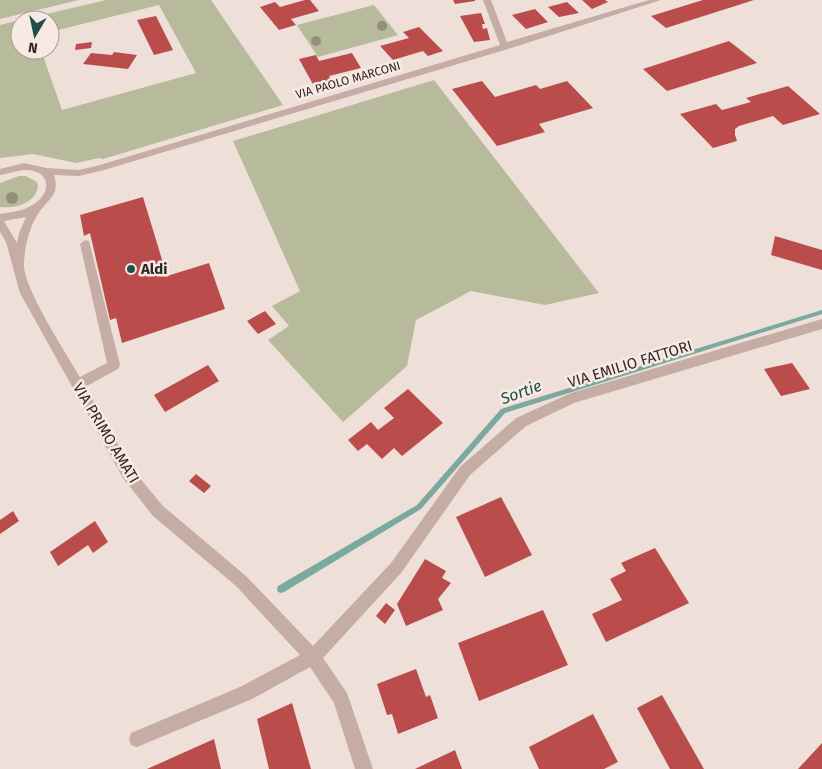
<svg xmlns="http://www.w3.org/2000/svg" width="822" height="769" viewBox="0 0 822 769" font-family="'Fira Sans',sans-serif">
  <rect width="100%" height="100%" fill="#eedfd9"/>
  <path fill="#b8bb9b" d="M0,0H79L0,19Z
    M106,0H211L283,105L103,159L99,158L76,163L33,154L0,158V25L20,20V50H41L62,110L196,73L159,5L50,32V20H21Z
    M374,5L398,35L318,57L297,25Z
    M434,80L599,293L545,305L471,291L416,320L407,366L343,422L268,340L289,326L272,306L300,291L233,141Z
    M19,176H26L37,182L38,186C36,203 15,209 0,207V183Z"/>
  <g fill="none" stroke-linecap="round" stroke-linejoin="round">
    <path fill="#7ba89f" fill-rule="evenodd" d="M822,310V314L505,413L421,509L284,592L281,593L278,592L277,589L278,586L417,505L501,409Z"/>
  </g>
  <path fill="#ba4d4c" d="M305,0H310L319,11L291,19L296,25L279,30L260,7L275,2L280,7Z
    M453,0H475V1L455,4Z
    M582,0H605L608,2L592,9Z
    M703,0H754L666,28L651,16Z
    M567,2L579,13L559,17L548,7Z
    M535,9L548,22L526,29L512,15Z
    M481,13L485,24H482L483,29L487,28L490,40L474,42L460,16Z
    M156,16L173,50L154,55L137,20Z
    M419,27L443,51L428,56L423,51L393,60L380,46L409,38L403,32Z
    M729,41L757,63L667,91L643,69Z
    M92,42L91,48L75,50L76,44Z
    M114,52L137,55L128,69L83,64L91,53L112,55Z
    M352,53L361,68L329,76L333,83L315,88L299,59L316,55L319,61Z
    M482,81L495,97L536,85L540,89L567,81L593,108L539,124L545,132L497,146L452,89Z
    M788,86L820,114L783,125L773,116L739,126L735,129V135L737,141L713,148L680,114L716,104L722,110L751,102L746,98Z
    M143,197L167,276L209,263L225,309L122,343L116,318L110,320L90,233L84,236L80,215Z
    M775,236L822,250V270L771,255Z
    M265,311L276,324L258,334L247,321Z
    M792,363L810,389L781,396L764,369Z
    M208,365L219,381L165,412L154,395Z
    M408,389L443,423L402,456L394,448L382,459L367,444L358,451L348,440L371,422L378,430L394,418L384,408Z
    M196,474L211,486L204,493L189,481Z
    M501,497L532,555L485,577L456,517Z
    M13,511L19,521L0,534V520Z
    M95,521L108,542L93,553L88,545L58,566L50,552Z
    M655,548L689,603L606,642L592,614L622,600L610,579L626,571L621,563Z
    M425,559L446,571L442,578L451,583L438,599L443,610L406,626L397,604Z
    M386,603L395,610L385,624L376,616Z
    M543,610L568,665L479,701L458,643Z
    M416,669L426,697L430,695L438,718L398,734L392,714L387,715L377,684Z
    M662,695L704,769H670L637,708Z
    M292,703L311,769H269L257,719Z
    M593,714L618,762L604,769H539L529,747Z
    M214,739L221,769H147Z
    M822,743V769H798Z
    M455,750L462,769H415Z"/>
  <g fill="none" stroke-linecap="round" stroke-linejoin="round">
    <path fill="#c5ada6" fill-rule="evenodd" d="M483,0H491L507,42L649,0H661L508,49L104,170L79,176L54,175C60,195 50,197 40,211C30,224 24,248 24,265C24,289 66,353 80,377L107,363L80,244L85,240L89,241L120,365L118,369L85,387L133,470L163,506L246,576L313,646L391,563L460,467L516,418L571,393L822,319V329L574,403L526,426L470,475L401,573L323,658L347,693L373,769H355L334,703L310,667L252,699L137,747L131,745L129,739L131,733L240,687L300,655L236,586L153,516L123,478L20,293L6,242L0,232V214C12,212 24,211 34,204C54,191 49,168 23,170C16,171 7,174 0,175V169L24,163L46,168L79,170L100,165L500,45ZM26,217L19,233L17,243L4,221Z"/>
  </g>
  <g fill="#938f7a">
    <circle cx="382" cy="26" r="5"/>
    <circle cx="316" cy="41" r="5"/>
    <circle cx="12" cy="198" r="6"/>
  </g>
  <circle fill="#204f47" stroke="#f7eae5" stroke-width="2" cx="131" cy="269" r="5"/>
  <g text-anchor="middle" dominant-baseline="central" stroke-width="5" stroke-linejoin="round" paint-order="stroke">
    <g font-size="12" fill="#322726" stroke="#f7eae5">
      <text transform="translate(348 80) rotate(-16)">VIA PAOLO MARCONI</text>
    </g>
    <g font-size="15" font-weight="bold" fill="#322726" stroke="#f7eae5" text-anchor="start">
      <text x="141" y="269">Aldi</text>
    </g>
    <g font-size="15" fill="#322726" stroke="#f7eae5">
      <text transform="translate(630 364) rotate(-17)">VIA EMILIO FATTORI</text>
      <text transform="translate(106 433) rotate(59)">VIA PRIMO AMATI</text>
    </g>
    <g font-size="16" font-style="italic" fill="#204f47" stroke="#f7eae5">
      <text transform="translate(521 392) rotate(-20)">Sortie</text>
    </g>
  </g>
  <g transform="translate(35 35) rotate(189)"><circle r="24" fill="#f7eae5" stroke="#a89c99"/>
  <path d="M0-4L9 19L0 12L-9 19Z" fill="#204f47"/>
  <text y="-8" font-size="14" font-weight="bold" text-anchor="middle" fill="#322726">N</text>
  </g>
</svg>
